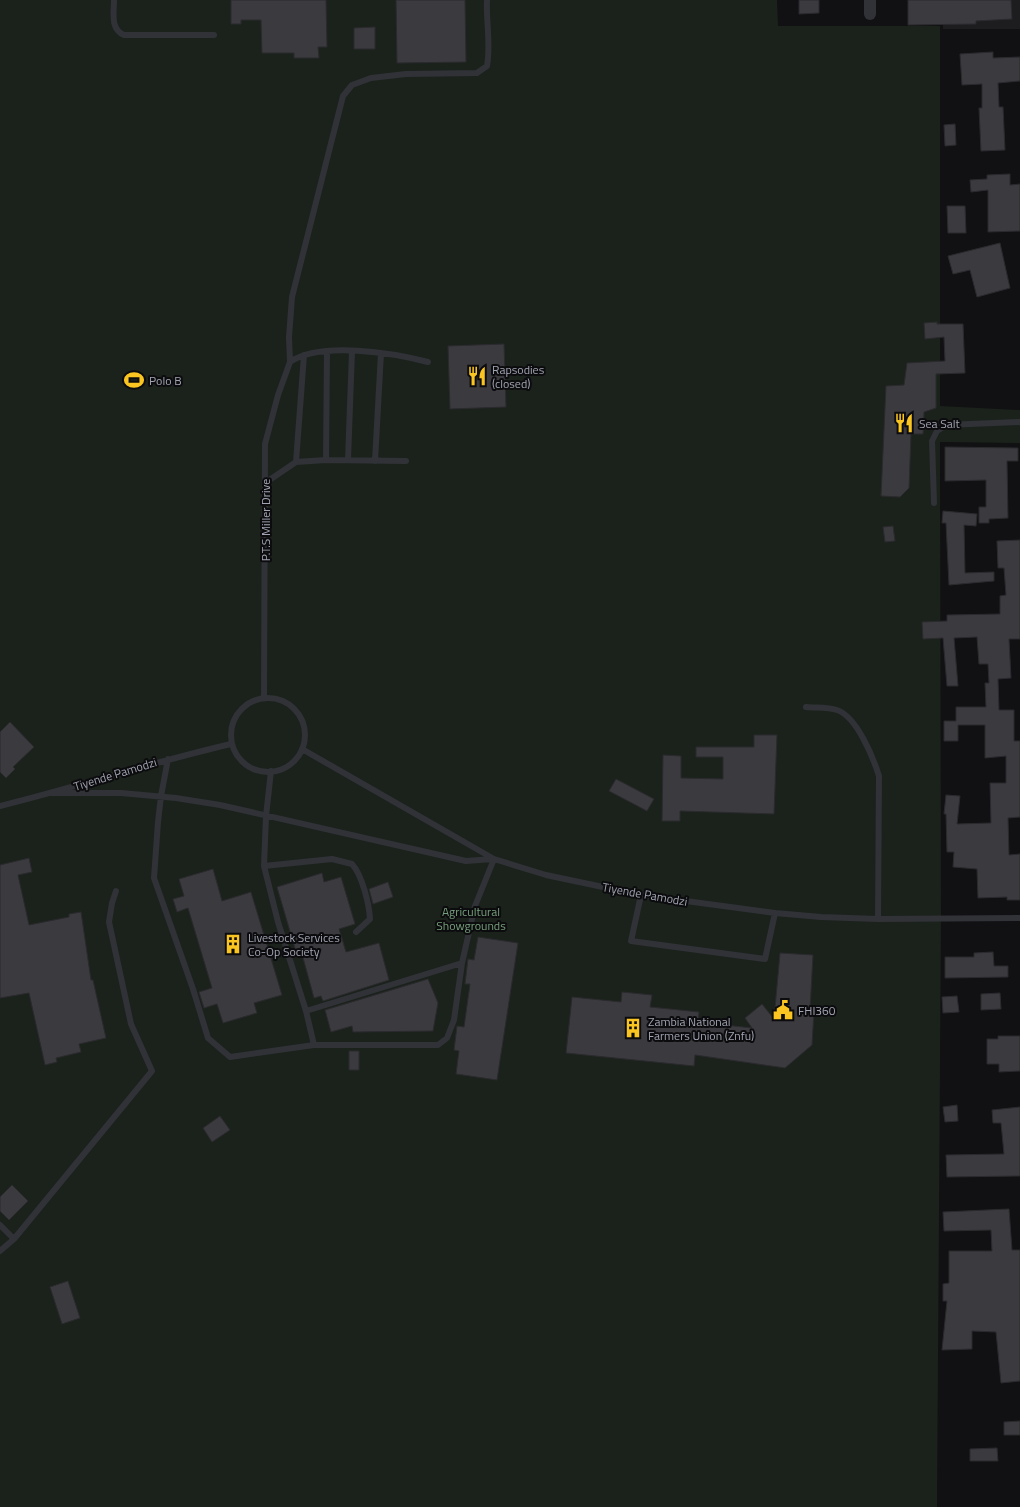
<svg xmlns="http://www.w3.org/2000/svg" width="1020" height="1507" viewBox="0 0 1020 1507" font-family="'Titillium Web',sans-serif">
  <rect width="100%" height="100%" fill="#111012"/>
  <path fill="#1d1c1f" d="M943,0H1020V29H943Z"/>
  <path fill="#1b221c" d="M0,0H777L778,26H940V406L1020,410V443L940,442L941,919L937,1507H0Z"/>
  <path fill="#3a3a3f" stroke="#2b2a2e" d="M231,0H326L327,47H318L319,58H294V53H262L261,20H241V24H231Z
    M396,0H465L466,62L397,63Z
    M799,0H819V13L799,14Z
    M908,0H1011L1012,19L976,21V24L908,25Z
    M375,27V49H354V28Z
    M993,52V58L1020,57V81L998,83L999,107H1003L1005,150L981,151L979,108H982V84L962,85L960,54Z
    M955,124L956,145L945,146L944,125Z
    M1010,174V185L1020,184V231L988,232V190L971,192L970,180L987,179V175Z
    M947,206H965L966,233H948Z
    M1000,243L1010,288L977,297L970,270L953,274L948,256Z
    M937,322V324H963L965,373L936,374V408L924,412L923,434H911L909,488L900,497L881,496L886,386L904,385L907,363L945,361L944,337L925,339L924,323Z
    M504,344L506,407L450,409L448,346Z
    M945,447L1018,448V461H1007L1008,518L989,519V523H979V507H986V480L945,481Z
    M943,511L977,514L976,526L964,525L965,573L994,572V581L949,585L946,523H942Z
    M893,526L895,541L885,542L883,527Z
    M1020,540V639H1009L1011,678L998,679L999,710H1014V741H1020V817L1008,818L1009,855L1020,854V900H1007V897L978,898L977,869L953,867L954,852H947L946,814H944L946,795L960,796L957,824L991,823L990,783H1006V756L985,758V725H958V741H944V721H956V707H986L985,683H989L988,664H979L977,637L954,638L958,686H947L943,638L923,639L922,622L947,621V615L1000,614V596L1006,595L1004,568H998L997,541Z
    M10,722L34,747L13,767L15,769L6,778L0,772V732Z
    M754,735H777L774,814L680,811V821H662L663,755L681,756V778L723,779V757H696V747H754Z
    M616,779L654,799L647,811L609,791Z
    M29,858L32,872L18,875L29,925L69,917V914L81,912L91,980H93L106,1038L79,1044L81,1052L56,1058L57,1062L45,1065L29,993L0,998V865Z
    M213,869L222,901L251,892L282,995L254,1003L257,1013L223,1023L217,1004L204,1008L199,992L212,988L188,908L177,912L173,899L184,896L179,879Z
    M322,873L324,882L341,877L355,924L339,929L346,952L379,943L389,980L323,1001L321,996L314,998L302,954L297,955L277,887Z
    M388,882L393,897L373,904L369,889Z
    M478,937L518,943L497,1080L456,1074L459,1051L454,1050L457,1026L464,1027L470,984H465L468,959L474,960Z
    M993,952L994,966H1008V977L945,978V957H974V953Z
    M780,953L813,955L810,1009L814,1011L812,1045L785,1068L695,1055L694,1066L566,1053L572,997L621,1002L622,992L652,995L650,1007L699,1012L698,1022L752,1028L745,1018L762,1004L774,1019Z
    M428,979L438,1003L433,1031L353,1032L352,1026L331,1032L325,1010Z
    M1000,993L1001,1009L981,1010V994Z
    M957,996L959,1012L943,1013L942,997Z
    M998,1036H1020V1071L999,1072V1064H987V1039H998Z
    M349,1051H359V1070H349Z
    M957,1105L958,1121L945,1122L943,1107Z
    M1020,1107V1176L947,1177L946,1155L1004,1154L1001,1123H993L992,1110Z
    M220,1116L230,1130L212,1142L203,1128Z
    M12,1185L28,1201L9,1220L0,1211V1197Z
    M1009,1209L1012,1250H1020V1381L1001,1383L996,1332L972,1331V1349L942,1350L947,1301H943V1284L949,1283V1251H992L991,1230L944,1231L943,1212Z
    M68,1281L80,1318L62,1324L50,1287Z
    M1020,1421V1435H1004V1422Z
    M997,1448L998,1461H970V1449Z"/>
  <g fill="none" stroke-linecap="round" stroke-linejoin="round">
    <path stroke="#313237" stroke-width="6" d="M114,0C114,13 110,29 124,35H214
      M290,362L289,337L292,297L343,96L352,85L371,78L406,74L477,73L487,66C491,44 486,23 487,0
      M326,460L327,351
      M348,460L352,351
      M375,461L381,353
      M296,462L304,355
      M265,483L296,462L326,460L406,461
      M934,503L932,441L937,431L946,425L1020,422
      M231 735a37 37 0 1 1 74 0a37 37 0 1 1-74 0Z
      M264,698L265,444L278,395L290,362C321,341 393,353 428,362
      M806,707C816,708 828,707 837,710C857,717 873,757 879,776L878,919
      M302,749L494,859L546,875L641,895L775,913L821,917L878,919L1020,918
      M168,759L161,796L158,822L154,878L193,989L208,1038L230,1057L314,1045H438L447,1038L454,1020L462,963L475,906L494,859
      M271,771L266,816L264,866L278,922L306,1011L314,1045
      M51,793H121L176,798L220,805L466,861L493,859
      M0,806C77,787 153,762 231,744
      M264,866L332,859L352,864C362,875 369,903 370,919L356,932
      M641,895L631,941L765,959L775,913
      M306,1011L462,963
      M0,1225L14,1239
      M0,1251L14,1239L152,1071L131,1024L109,922L112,903L116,891"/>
    <path stroke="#313237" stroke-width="12" d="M870,0V14"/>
  </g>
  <defs>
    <symbol id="restaurant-bare" viewBox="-9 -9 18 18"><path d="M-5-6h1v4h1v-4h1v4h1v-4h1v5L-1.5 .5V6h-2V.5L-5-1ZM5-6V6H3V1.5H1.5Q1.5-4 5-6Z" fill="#fac521" stroke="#0c0b0d" stroke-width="2.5" paint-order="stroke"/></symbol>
    <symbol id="stadium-bare" viewBox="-9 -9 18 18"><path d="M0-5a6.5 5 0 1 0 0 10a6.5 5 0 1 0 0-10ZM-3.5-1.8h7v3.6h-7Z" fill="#fac521" stroke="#0c0b0d" stroke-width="2.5" paint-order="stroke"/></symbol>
    <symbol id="building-bare" viewBox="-9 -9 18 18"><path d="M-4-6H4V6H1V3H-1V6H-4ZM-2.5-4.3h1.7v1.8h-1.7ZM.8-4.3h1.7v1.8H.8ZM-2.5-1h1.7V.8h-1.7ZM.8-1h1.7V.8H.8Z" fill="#fac521" stroke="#0c0b0d" stroke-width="2.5" paint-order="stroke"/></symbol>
    <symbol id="civic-bare" viewBox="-9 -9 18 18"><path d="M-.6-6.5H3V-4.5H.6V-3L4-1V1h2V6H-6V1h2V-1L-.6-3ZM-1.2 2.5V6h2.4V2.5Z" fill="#fac521" stroke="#0c0b0d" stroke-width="2.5" paint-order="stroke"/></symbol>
  </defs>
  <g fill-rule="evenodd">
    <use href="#restaurant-bare" x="463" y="362" width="28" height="28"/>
    <use href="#stadium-bare" x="120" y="366" width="28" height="28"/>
    <use href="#restaurant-bare" x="890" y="409" width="28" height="28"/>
    <use href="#building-bare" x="219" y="930" width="28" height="28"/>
    <use href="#civic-bare" x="769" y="996" width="28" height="28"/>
    <use href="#building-bare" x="619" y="1014" width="28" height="28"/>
  </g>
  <g text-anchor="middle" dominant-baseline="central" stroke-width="4" stroke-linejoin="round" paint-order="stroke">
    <g font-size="12" fill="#a1a5b3" stroke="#0c0b0d" text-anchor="start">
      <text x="492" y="369">Rapsodies<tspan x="492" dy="14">(closed)</tspan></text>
      <text x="149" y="380">Polo B</text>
      <text x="919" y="423">Sea Salt</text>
      <text x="248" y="937">Livestock Services<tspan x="248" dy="14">Co-Op Society</tspan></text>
      <text x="798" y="1010">FHI360</text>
      <text x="648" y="1021">Zambia National<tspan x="648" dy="14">Farmers Union (Znfu)</tspan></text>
    </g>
    <g font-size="12" fill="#a1a5b3" stroke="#0c0b0d">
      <text transform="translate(265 520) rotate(-90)">P.T.S Miller Drive</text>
      <text transform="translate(115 774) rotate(-17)">Tiyende Pamodzi</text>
      <text transform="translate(645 894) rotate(10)">Tiyende Pamodzi</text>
    </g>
    <g font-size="12" fill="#77a07d" stroke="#0c0b0d">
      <text x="471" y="911">Agricultural<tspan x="471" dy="14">Showgrounds</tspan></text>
    </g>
  </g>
</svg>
